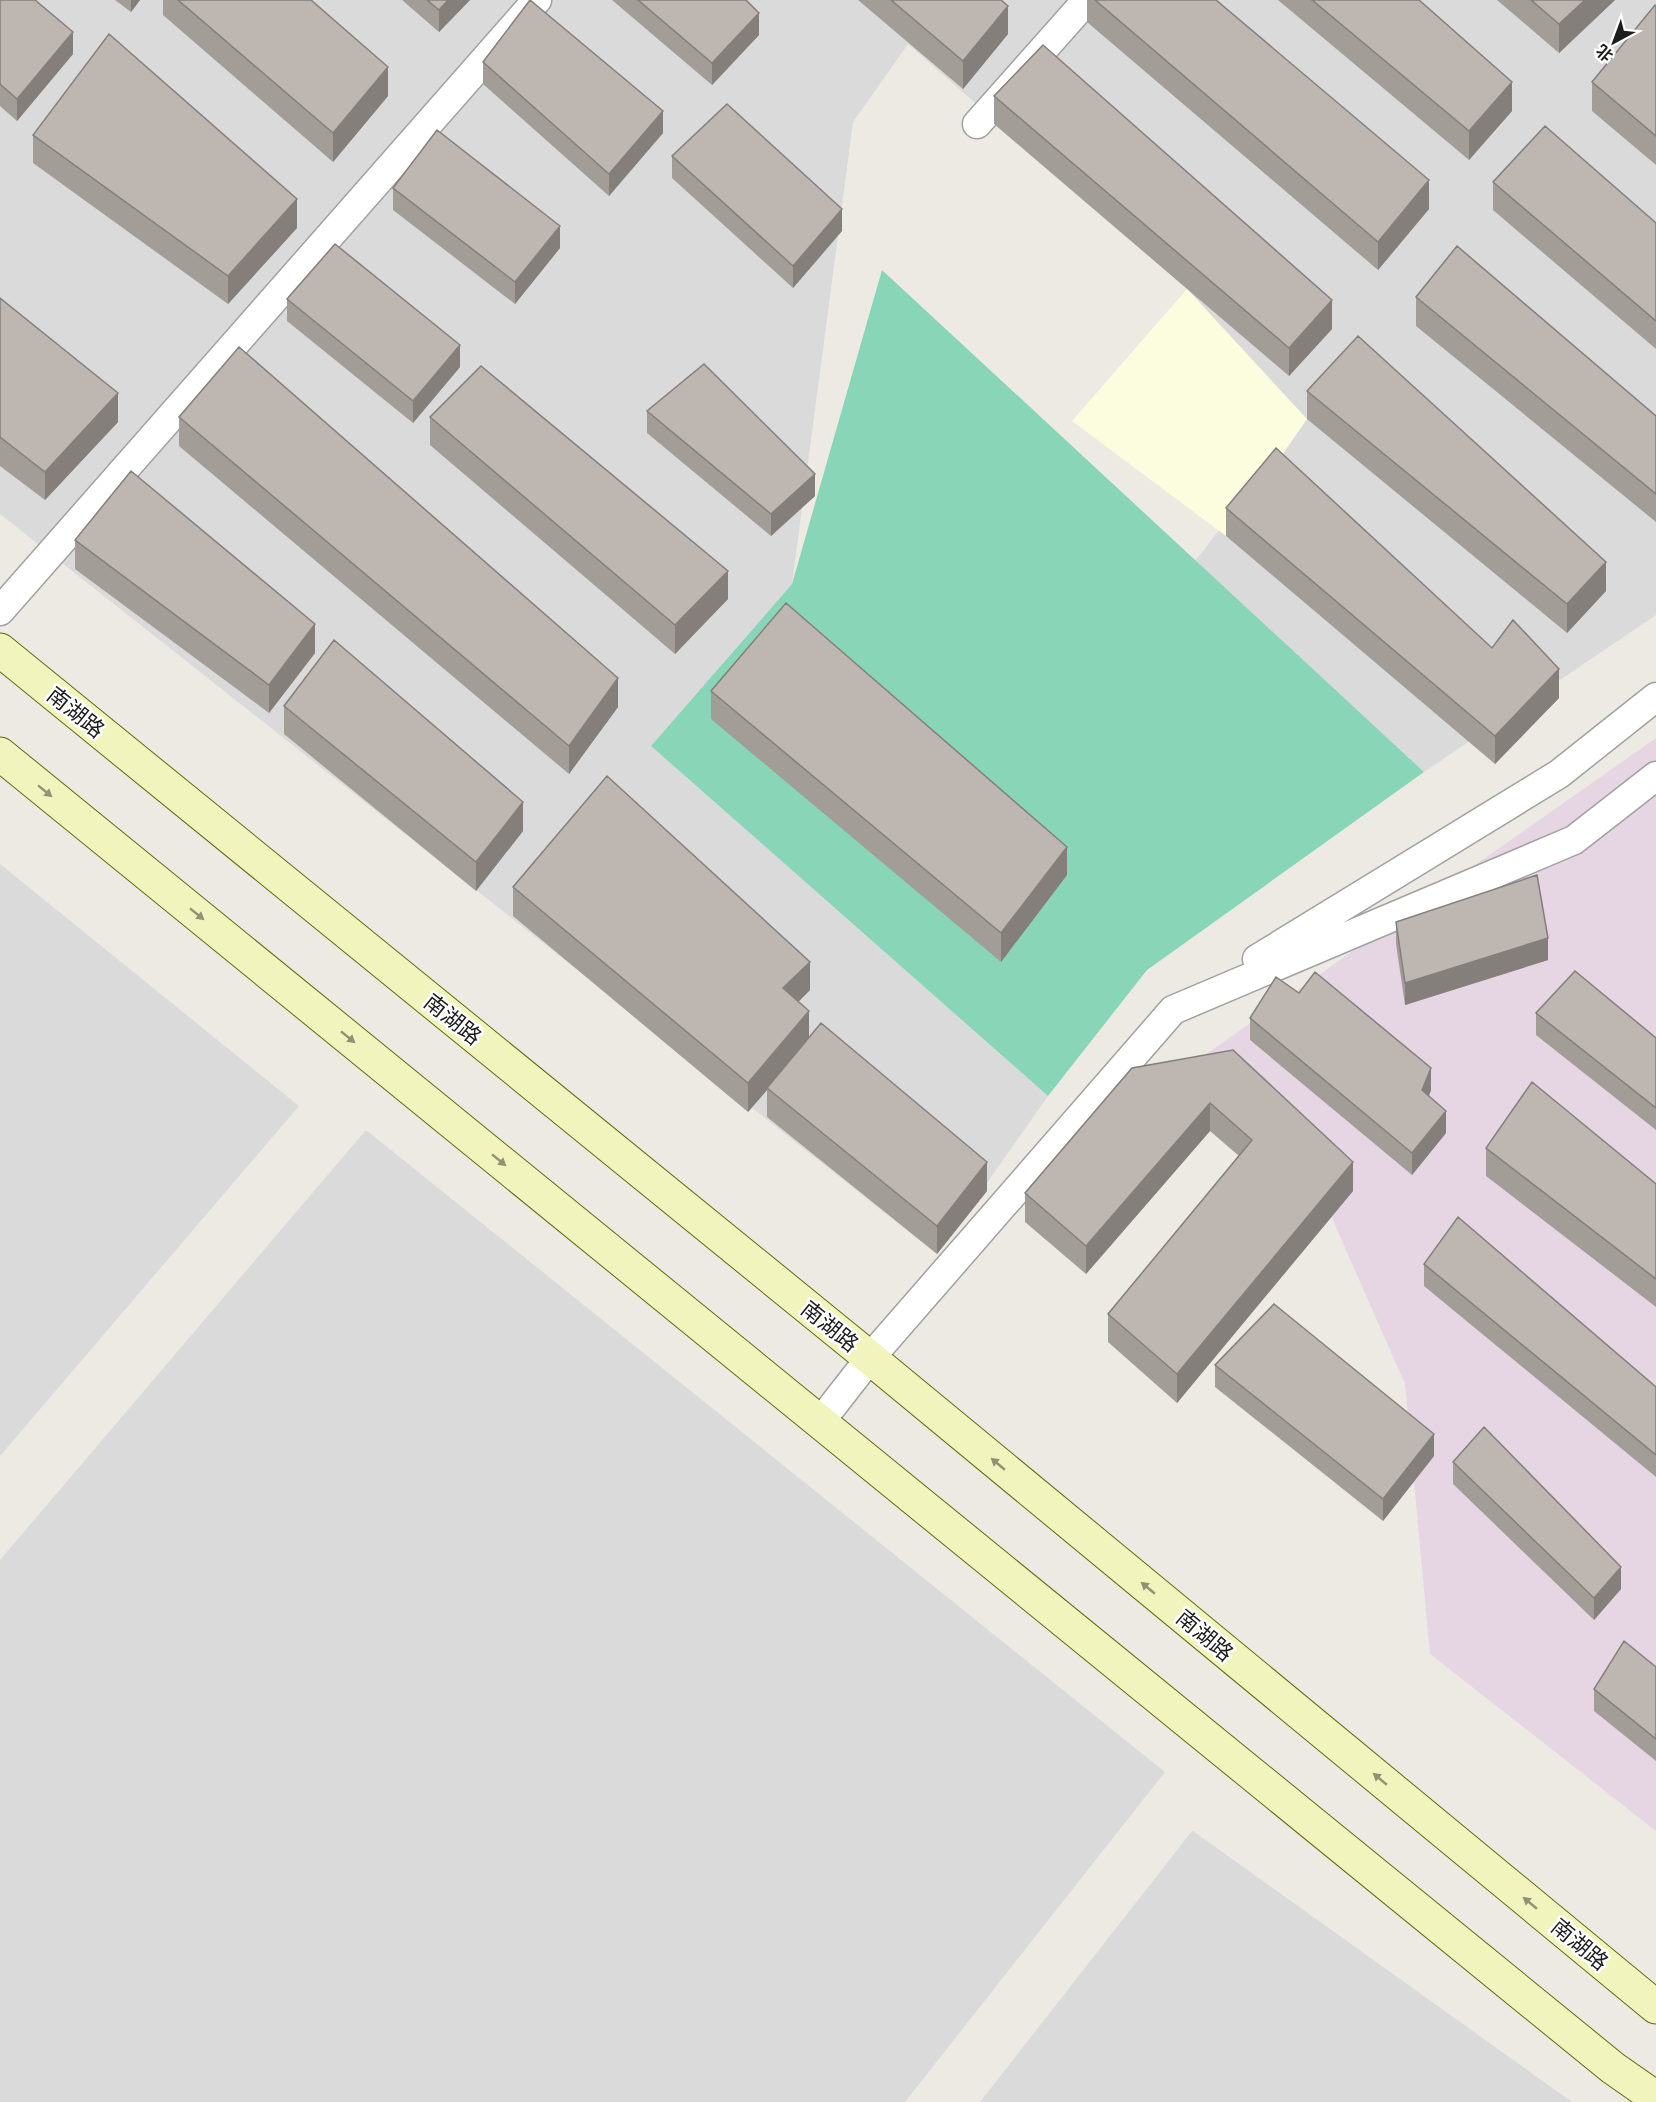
<svg xmlns="http://www.w3.org/2000/svg" width="1656" height="2102" viewBox="0 0 1656 2102" font-family="'PT Sans Narrow','Noto Sans SC',sans-serif">
  <rect width="100%" height="100%" fill="#edeae4"/>
  <path fill="#dbdada" d="M0,0H1656V615L1424,772L1195,561L1306,420L1187,289L908,44L853,122L792,584L651,746L1048,1096L937,1254L0,514Z
    M0,864L299,1106L0,1456Z
    M366,1130L1165,1772L905,2102H0V1560Z
    M1192,1831H1193L1572,2102H980Z"/>
  <path fill="#e6d6e3" d="M1656,738V1831L1430,1654L1405,1384L1331,1216L1202,1057Z"/>
  <path fill="#fcfcde" d="M1187,289L1307,419L1226,536L1072,421Z"/>
  <path fill="#88d6b7" d="M882,270L1424,772L1147,970L1048,1096L651,746L792,584Z"/>
  <g fill="none" stroke-linecap="round" stroke-linejoin="round">
    <defs>
      <path id="minor" d="M977,124L1087,0
        M0,611L537,0
        M1257,959L1559,774L1656,697
        M820,1422L870,1358L1173,1010L1574,840L1656,776"/>
      <path id="secondary" d="M0,650L870,1358L1656,2007
        M0,754L1613,2068L1656,2098"/>
    </defs>
    <use href="#minor" stroke="#a1a1a1" stroke-width="31"/>
    <use href="#secondary" stroke="#616b0e" stroke-width="35"/>
    <use href="#minor" stroke="#fff" stroke-width="28"/>
    <use href="#secondary" stroke="#f1f4bc" stroke-width="33"/>
  </g>
  <path fill="#a39d98" d="M0,0L73,54L17,121L0,106Z
    M115,0H140L131,12Z
    M163,0H311L388,96L333,162L163,15Z
    M402,0H470L439,32Z
    M612,0H746L759,35L712,85Z
    M858,0H1001L1008,34L963,89Z
    M1087,0H1216L1429,209L1378,270L1087,22Z
    M1278,0H1419L1512,111L1469,160Z
    M1497,0H1615L1559,53Z
    M1656,6V165L1592,111V82Z
    M483,62L663,133L609,196L483,84Z
    M994,96L1332,329L1289,376L994,124Z
    M33,135L297,228L228,304L33,163Z
    M672,156L842,231L793,288L672,178Z
    M1493,182L1656,223V349L1493,210Z
    M393,188L560,248L515,304L393,210Z
    M1416,297L1656,416V522L1416,326Z
    M0,298L118,422L45,500L0,466Z
    M287,299L460,367L413,423L287,321Z
    M1307,391L1606,591L1567,633L1307,419Z
    M647,411L815,496L771,536L647,433Z
    M179,417L618,707L569,774L179,446Z
    M430,417L728,599L675,654L430,445Z
    M1226,508L1492,648L1559,698L1495,764L1226,536Z
    M75,540L315,653L269,713L75,569Z
    M711,691L1067,875L1001,962L711,719Z
    M284,706L523,831L476,891L284,734Z
    M513,887L810,990L798,1002L809,1037L987,1191L937,1254L767,1117V1090L748,1112L513,916Z
    M1396,922L1548,960L1405,1005L1396,944Z
    M1536,1013L1656,1038V1130L1536,1035Z
    M1250,1018L1431,1090L1429,1096L1446,1133L1412,1175L1250,1040Z
    M1233,1050L1353,1191L1177,1403L1108,1342V1314L1239,1156L1210,1131L1086,1274L1025,1222V1193Z
    M1486,1148L1656,1184V1307L1486,1176Z
    M1424,1264L1656,1387V1477L1424,1286Z
    M1215,1365L1434,1456L1383,1521L1215,1387Z
    M1453,1462L1621,1589L1594,1620L1453,1484Z
    M1656,1667V1761L1594,1711V1689Z"/>
  <path fill="#857f7c" d="M131,0H140L131,12Z
    M448,0H470L439,32V10Z
    M1585,0H1615L1559,53V24Z
    M1008,6V34L963,89V61Z
    M759,13V35L712,85V63Z
    M73,32V54L17,121V99Z
    M388,67V96L333,162V133Z
    M1512,82V111L1469,160V131Z
    M663,111V133L609,196V174Z
    M1429,180V209L1378,270V242Z
    M297,199V228L228,304V276Z
    M842,209V231L793,288V266Z
    M560,226V248L515,304V282Z
    M1332,300V329L1289,376V348Z
    M460,345V367L413,423V401Z
    M118,393V422L45,500V472Z
    M815,474V496L771,536V514Z
    M1606,562V591L1567,633V604Z
    M728,571V599L675,654V625Z
    M315,624V653L269,713V685Z
    M1559,669V698L1495,764V736Z
    M618,678V707L569,774V746Z
    M523,802V831L476,891V862Z
    M1067,847V875L1001,962V933Z
    M1548,938V960L1405,1005V983Z
    M810,962V990L783,1017V988Z
    M809,1011V1040L767,1088V1090L748,1112V1083Z
    M1431,1068V1090L1422,1112V1090Z
    M1210,1103V1131L1086,1274V1246Z
    M1446,1111V1133L1412,1175V1153Z
    M987,1162V1191L937,1254V1226Z
    M1353,1162V1191L1177,1403V1374Z
    M1434,1434V1456L1383,1521V1499Z
    M1621,1567V1589L1594,1620V1598Z"/>
  <path fill="#beb6b1" stroke="#857f7c" stroke-width="1.5" d="M0,0H35L73,32L17,99L0,84Z
    M178,0H311L388,67L333,133Z
    M427,0H448L439,10Z
    M530,0L663,111L609,174L483,62Z
    M638,0H746L759,13L712,63Z
    M891,0H1001L1008,6L963,61Z
    M1095,0H1216L1429,180L1378,242Z
    M1312,0H1419L1512,82L1469,131Z
    M1531,0H1585L1559,24Z
    M1655,5L1656,6V136L1592,82Z
    M109,34L297,199L228,276L33,135Z
    M1043,45L1332,300L1289,348L994,96Z
    M727,104L842,209L793,266L672,156Z
    M1545,126L1656,223V321L1493,182Z
    M437,130L560,226L515,282L393,188Z
    M335,244L460,345L413,401L287,299Z
    M1457,246L1656,416V494L1416,297Z
    M0,298L118,393L45,472L0,437Z
    M1358,336L1606,562L1567,604L1307,391Z
    M239,347L618,678L569,746L179,417Z
    M704,364L815,474L771,514L647,411Z
    M481,366L728,571L675,625L430,417Z
    M1276,448L1492,648L1513,620L1559,669L1495,736L1226,508Z
    M131,471L315,624L269,685L75,540Z
    M786,603L1067,847L1001,933L711,691Z
    M334,640L523,802L476,862L284,706Z
    M607,776L810,962L783,988L809,1011L748,1083L513,887Z
    M1537,875L1548,938L1405,983L1396,922Z
    M1575,971L1656,1038V1108L1536,1013Z
    M1315,972L1431,1068L1422,1090L1446,1111L1412,1153L1250,1018L1276,977L1299,993Z
    M821,1023L987,1162L937,1226L767,1088Z
    M1233,1050L1353,1162L1177,1374L1108,1314L1252,1140L1210,1103L1086,1246L1025,1193L1132,1068Z
    M1532,1082L1656,1184V1279L1486,1148Z
    M1458,1217L1656,1387V1455L1424,1264Z
    M1274,1304L1434,1434L1383,1499L1215,1365Z
    M1484,1427L1621,1567L1594,1598L1453,1462Z
    M1624,1641L1656,1667V1739L1594,1689Z"/>
  <defs><path id="oneway-solid" d="M-6-.8H1V-3.2L6.5 0L1 3.2V.8H-6Z" transform="scale(1.5)"/></defs>
  <g fill="#929374">
    <use href="#oneway-solid" transform="translate(45 791) rotate(39)"/>
    <use href="#oneway-solid" transform="translate(197 914) rotate(39)"/>
    <use href="#oneway-solid" transform="translate(348 1037) rotate(39)"/>
    <use href="#oneway-solid" transform="translate(499 1160) rotate(39)"/>
    <use href="#oneway-solid" transform="translate(998 1464) rotate(-140)"/>
    <use href="#oneway-solid" transform="translate(1148 1588) rotate(-140)"/>
    <use href="#oneway-solid" transform="translate(1380 1779) rotate(-140)"/>
    <use href="#oneway-solid" transform="translate(1530 1903) rotate(-140)"/>
  </g>
  <g text-anchor="middle" dominant-baseline="central" stroke-width="5" stroke-linejoin="round" paint-order="stroke">
    <g font-size="22" fill="#1d1d1d" stroke="#fff">
      <text transform="translate(76 712) rotate(39)">南湖路</text>
      <text transform="translate(453 1019) rotate(39)">南湖路</text>
      <text transform="translate(830 1326) rotate(39)">南湖路</text>
      <text transform="translate(1205 1635) rotate(40)">南湖路</text>
      <text transform="translate(1580 1944) rotate(40)">南湖路</text>
    </g>
  </g>
  <g transform="translate(1614 42) rotate(221)" stroke="#ffffff" stroke-width="4.5" paint-order="stroke">
  <path d="M0-4.5L10 22L0 15L-10 22Z" fill="#1d1d1d"/>
  <text y="-9" font-size="16" font-weight="bold" text-anchor="middle" fill="#1d1d1d">北</text>
  </g>
</svg>
